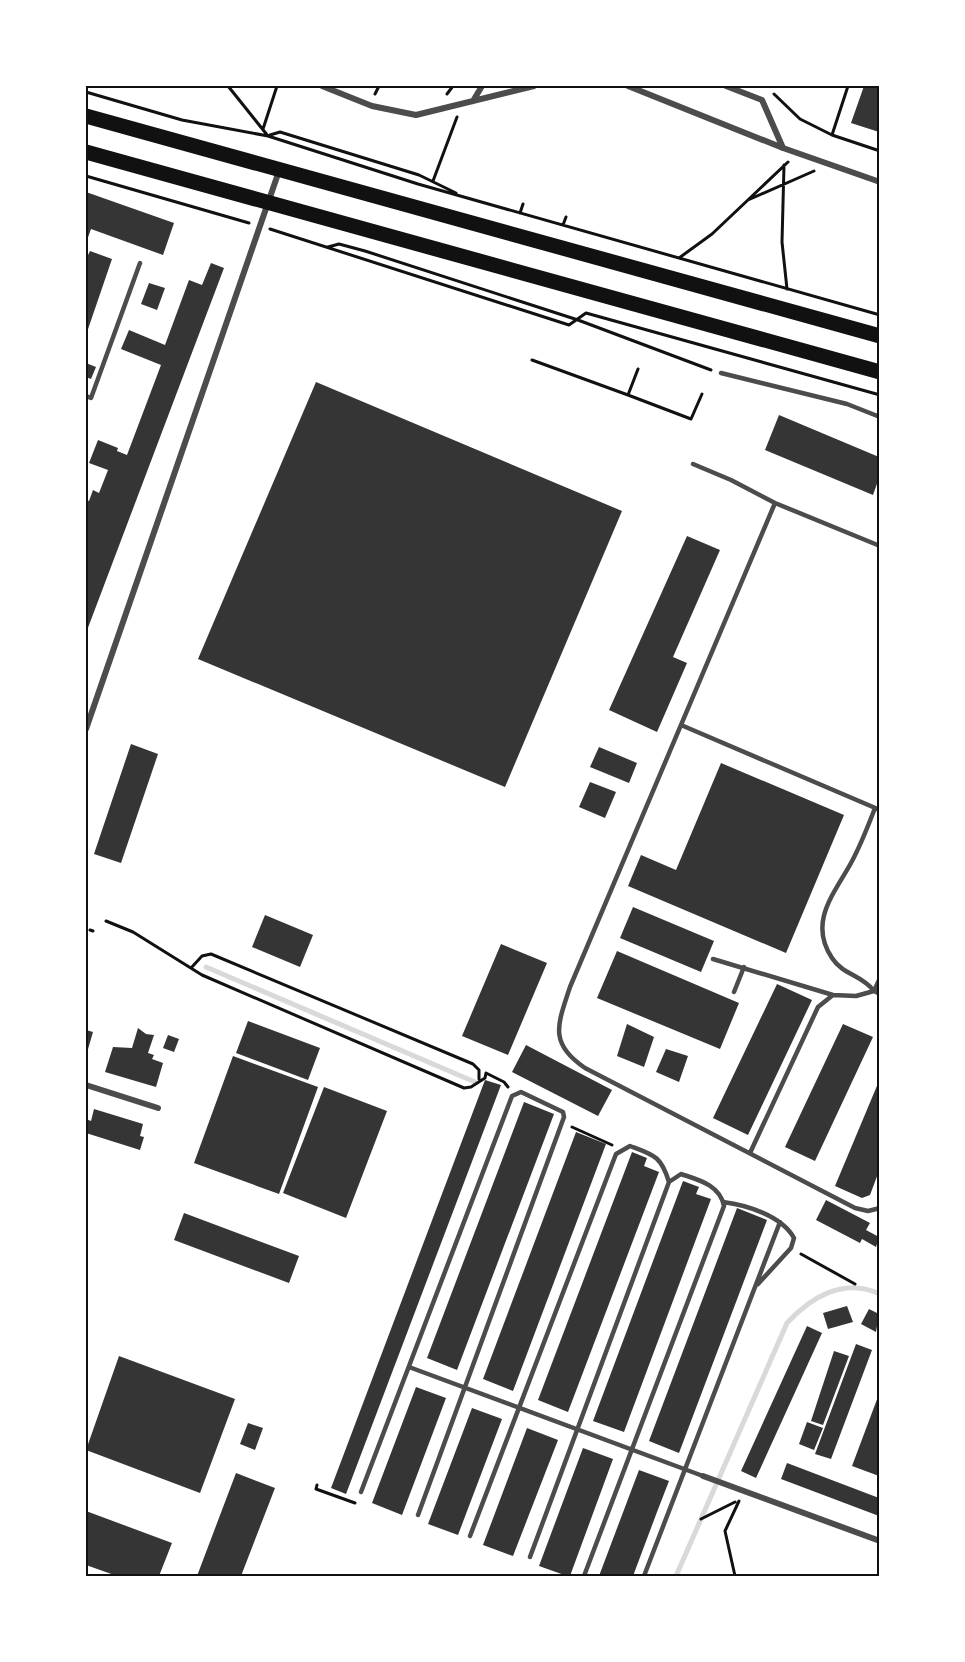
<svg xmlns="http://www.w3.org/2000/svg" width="965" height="1662" viewBox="0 0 965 1662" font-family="Commissioner,sans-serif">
  <rect width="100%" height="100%" fill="#fff"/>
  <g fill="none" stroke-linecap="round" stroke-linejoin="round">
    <path stroke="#d9d9d9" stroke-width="5" d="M206,967L475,1082
      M676,1576L787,1323C811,1297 844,1277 880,1294"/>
  </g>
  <path fill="#353535" d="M864,86H879V132L851,123Z
    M86,192L174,223L163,255L91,229L86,243Z
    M90,251L112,259L86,335V259Z
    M211,263L224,268L86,633V500L89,501L93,490L99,493L108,470L89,463L98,440L118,448L117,451L127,455L161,365L121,349L129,330L165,345L189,280L202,285Z
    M149,283L165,288L157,310L141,304Z
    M86,363L96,367L91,379L86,377Z
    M316,382L622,511L505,787L198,659Z
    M779,415L879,457V478L873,495L765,450Z
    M687,536L720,550L673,657L687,663L657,732L609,710Z
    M131,744L158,754L121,863L94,854Z
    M599,747L637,763L629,783L590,767Z
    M721,763L844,815L786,953L628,886L641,855L676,870Z
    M590,782L616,792L605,818L579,807Z
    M633,907L714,941L701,972L620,938Z
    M265,915L313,935L300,967L252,947Z
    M501,944L547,963L508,1055L462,1036Z
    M617,951L739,1003L720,1049L597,998Z
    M777,984L812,1000L748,1135L713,1118Z
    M248,1021L320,1048L308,1080L236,1053Z
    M627,1024L654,1037L644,1067L617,1056Z
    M843,1024L873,1037L815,1161L785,1147Z
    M138,1028L146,1034L154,1035L148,1053L154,1055L152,1059L163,1063L156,1087L105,1072L113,1047L132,1048Z
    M86,1030L93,1032L86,1056Z
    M168,1035L179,1039L174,1052L163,1048Z
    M526,1045L612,1090L598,1116L512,1072Z
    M666,1049L688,1056L679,1082L656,1072Z
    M233,1056L318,1087L279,1194L194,1163Z
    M485,1080L501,1085L346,1494L331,1488Z
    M879,1081V1171L870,1195L862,1198L835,1186Z
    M324,1087L387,1111L346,1218L283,1193Z
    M524,1102L554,1114L457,1370L427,1358Z
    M94,1109L143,1124L140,1136L144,1137L140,1150L86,1133V1119L91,1121Z
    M576,1132L606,1144L513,1391L483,1379Z
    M632,1152L647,1158L644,1166L659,1172L568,1412L538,1400Z
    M683,1181L699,1187L696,1194L711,1199L624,1432L593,1421Z
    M826,1200L870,1223L866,1230L879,1237L876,1247L862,1239L860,1243L816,1220Z
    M737,1208L767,1220L679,1453L649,1441Z
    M184,1213L299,1256L289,1283L174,1240Z
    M847,1306L853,1322L828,1329L823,1313Z
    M869,1309L879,1314L876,1332L861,1324Z
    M807,1326L822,1333L756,1478L741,1471Z
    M856,1344L872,1350L831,1459L815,1454Z
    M834,1351L849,1356L823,1425L811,1421Z
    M119,1356L235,1399L200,1493L86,1450Z
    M416,1387L446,1398L402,1515L372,1503Z
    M879,1394V1476L852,1466Z
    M472,1408L502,1419L458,1535L428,1524Z
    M807,1422L823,1428L814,1450L799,1444Z
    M248,1423L263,1428L255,1450L240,1444Z
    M527,1428L558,1440L513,1556L483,1545Z
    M583,1448L613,1459L570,1576H567L539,1566Z
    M787,1463L879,1498V1516L781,1479Z
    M639,1470L669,1481L657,1512L633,1576H599Z
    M236,1473L275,1488L241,1576H197Z
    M86,1511L172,1543L159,1576H117L86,1565Z"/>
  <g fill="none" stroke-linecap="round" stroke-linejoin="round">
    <path stroke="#111" stroke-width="3" d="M228,86L268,136
      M86,92L182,120L268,136L418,184L880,315
      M375,94L379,86
      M447,94L453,86
      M774,94L800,119L832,135L848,86
      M263,129L277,86
      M270,135L280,132L419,175L456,193
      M832,135L880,151
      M784,165L782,242L787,289
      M86,176L249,223
      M433,181L457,117
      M748,200L814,171
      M520,213L523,204
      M563,225L566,217
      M270,229L569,325L586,313L880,395
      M328,247L339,244L365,251L578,320L711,370
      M679,258L712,234L788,162
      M532,360L628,395
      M638,369L628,395L691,419L702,394
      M106,921L133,932L202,975L464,1088L471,1087L485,1078L486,1073L504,1082L508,1087
      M90,930L93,931
      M191,968L202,956L211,954L473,1064L479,1070V1079
      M572,1127L612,1145
      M801,1254L855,1284
      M317,1485L316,1489L355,1503
      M701,1519L735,1502
      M735,1576L725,1531L739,1501"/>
    <path stroke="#4c4c4c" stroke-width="4.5" d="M721,373L847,404L880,417
      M86,396L91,398L140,263
      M693,464L731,480L775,503L880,546
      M775,503L570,987C558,1024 548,1043 585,1068L855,1208L868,1211L880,1208
      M681,725L880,810
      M713,959L833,995
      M880,978L874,991L880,994
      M734,992L744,967
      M750,1153L818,1007L833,995L856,996L874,991C862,975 843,975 832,958C808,922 834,894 851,863C861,845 868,826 875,808
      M723,1202C747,1205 782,1216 794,1238L791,1248L758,1284
      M409,1367L703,1476
      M361,1492L512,1096L521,1092L563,1112L564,1117L418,1515
      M470,1536L616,1154L630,1146C654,1155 661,1156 669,1182
      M530,1557L669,1182L681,1174C699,1180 720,1185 724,1206L584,1576
      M644,1576L780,1222"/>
    <path stroke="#4c4c4c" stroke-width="6" d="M322,86L372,106L416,115L534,86
      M628,86L783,148L880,182
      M726,86L762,100L783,148
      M473,101L482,86
      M86,729L279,171
      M86,1085L158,1108
      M703,1476L880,1541"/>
    <path stroke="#111" stroke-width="15" d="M86,116L880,336
      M86,152L880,372"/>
  </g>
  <rect width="965" height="1662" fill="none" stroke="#ffffff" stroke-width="174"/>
  <rect x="87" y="87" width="791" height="1488" fill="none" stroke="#111" stroke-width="2"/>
</svg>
